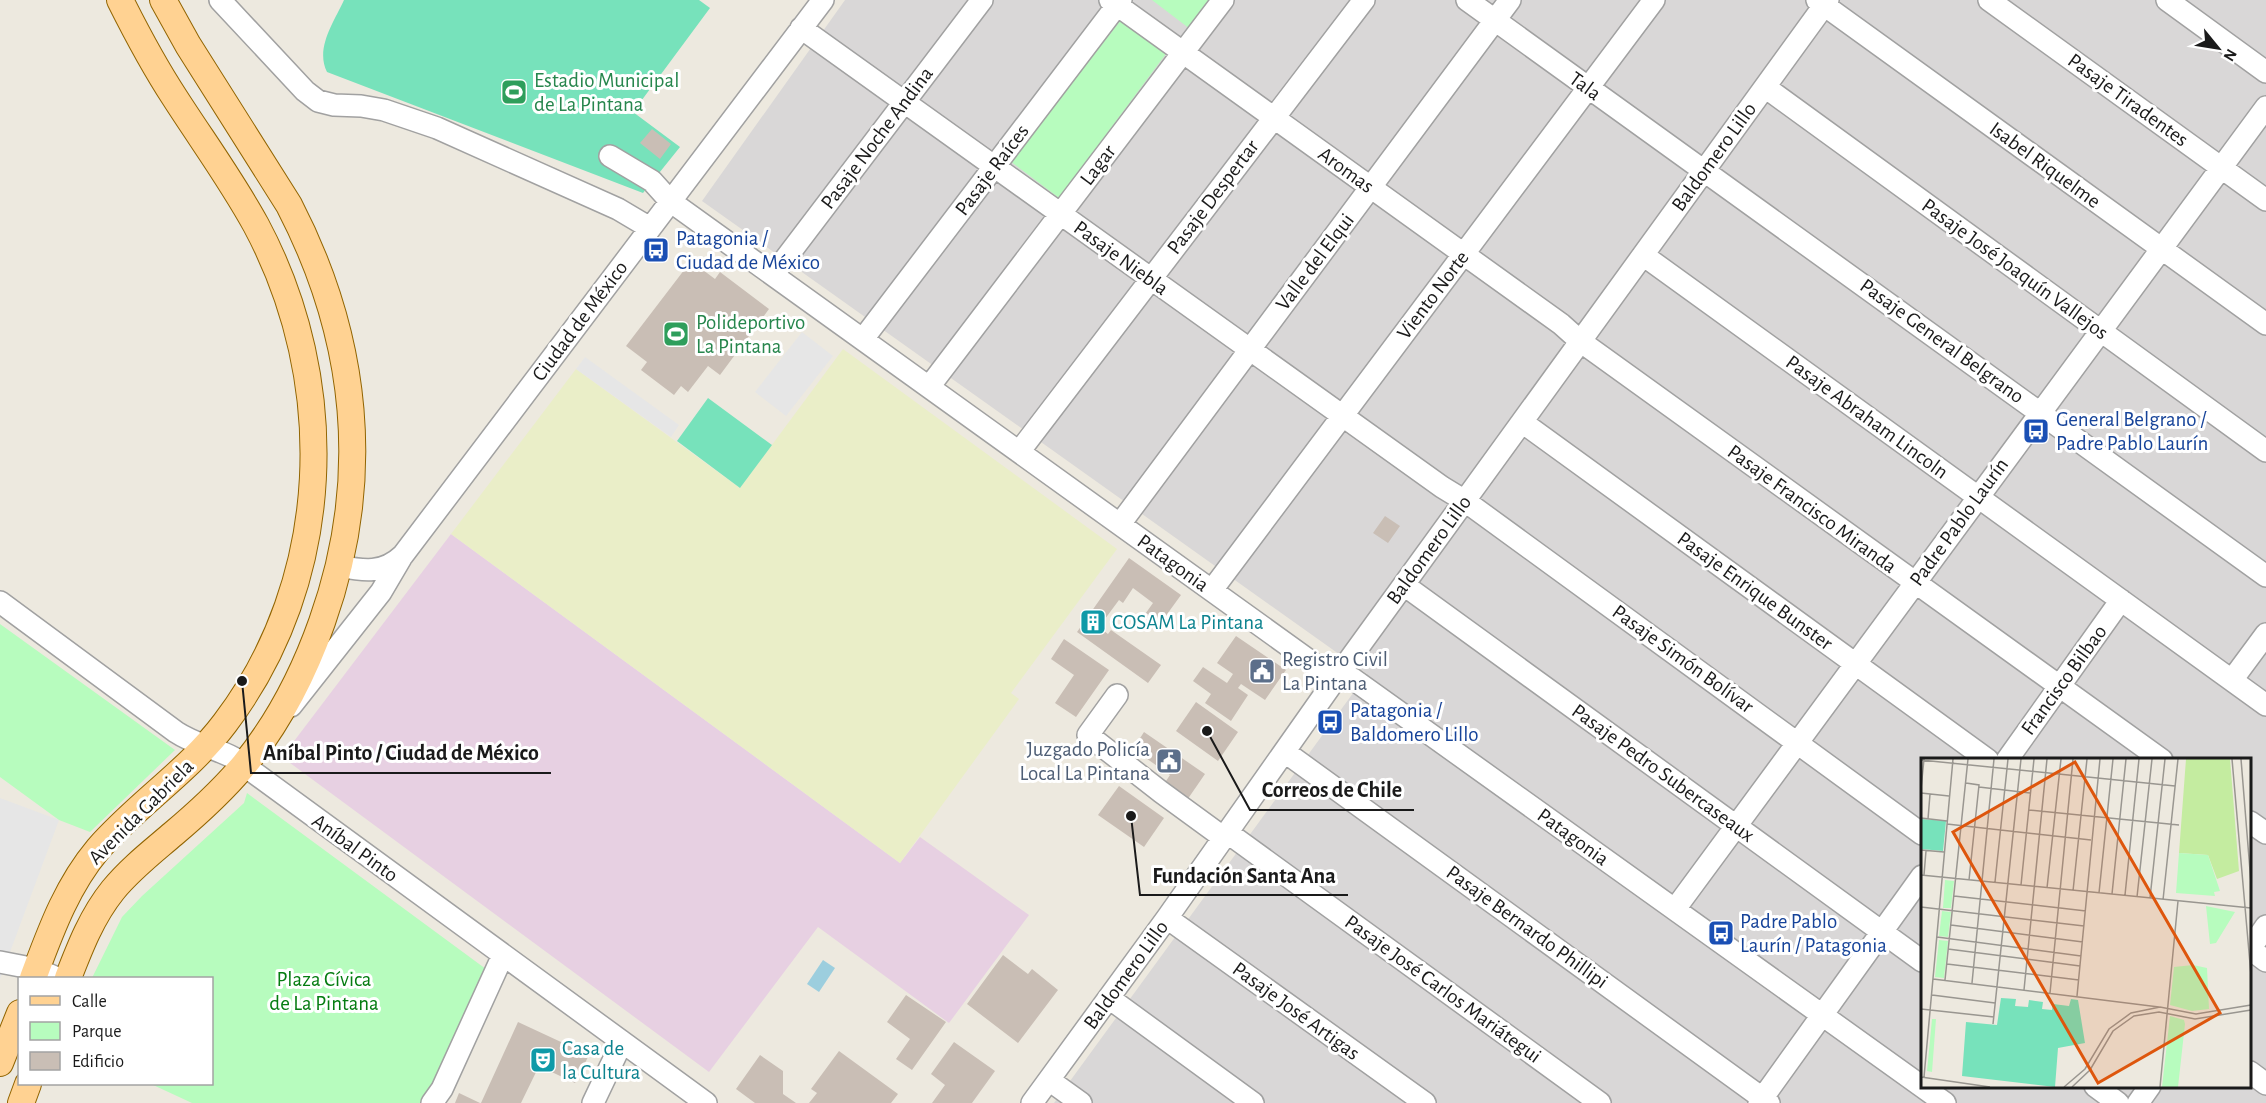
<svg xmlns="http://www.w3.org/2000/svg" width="2266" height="1103" viewBox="0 0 2266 1103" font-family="'Alegreya Sans',sans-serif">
  <rect width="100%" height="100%" fill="#ede9df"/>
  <path fill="#d9d7d7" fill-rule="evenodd" d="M845,0H2266V1103H1054L1367,674L702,201ZM1922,760H2250V1086H1922Z"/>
  <path fill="#e7d0e2" d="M451,534L900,863L920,837L1029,915L949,1023L818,927L709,1072L282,757Z"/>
  <path fill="#eaeec8" d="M843,349L1117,549L1011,693L1019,699L900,863L451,534L576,369L740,488Z"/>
  <path fill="#b7fcbe" d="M1152,0H1211L1190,29Z
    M1121,20L1168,51L1059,198L1010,161Z
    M0,624L175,750L90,832L59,820L0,777Z
    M247,793L490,972L428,1103H192L151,1084H212V978H92L122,917L142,896L244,803Z"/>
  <path fill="#77e2bb" d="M344,0H699L710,8L633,112L680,147L643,193L327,72C315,48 334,22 344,0Z
    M708,398L772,445L740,488L677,441Z"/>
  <path fill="#e6e6e6" d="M802,332L833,356L786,416L755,392Z
    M585,357L679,425L671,437L576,369Z
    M0,798L59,820L0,979Z"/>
  <path fill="#9ccede" d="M823,960L835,968L819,992L807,984Z"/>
  <path fill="#c9beb5" d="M652,129L671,144L660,159L640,143Z
    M691,261L715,279L720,272L769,309L720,375L708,366L688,392L681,386L674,395L641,370L647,362L626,346Z
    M1385,516L1400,526L1388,543L1373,533Z
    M1129,558L1181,595L1157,628L1143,617L1153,603L1133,588L1123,603L1119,600L1099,627L1108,634L1111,630L1161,665L1148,683L1077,632Z
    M1236,636L1286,670L1265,700L1241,684L1238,688L1248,695L1231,721L1205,703L1211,694L1193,681L1203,667L1227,683L1233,674L1217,663Z
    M1064,639L1109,670L1076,717L1055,703L1074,675L1051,659Z
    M1196,702L1238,732L1218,761L1176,731Z
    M1144,732L1205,774L1185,803L1162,787L1170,775L1133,749Z
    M1119,786L1164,818L1144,847L1098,815Z
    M1003,955L1028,974L1032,969L1058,990L1018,1043L967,1004Z
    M906,995L946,1022L912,1070L896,1059L910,1039L887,1022Z
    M518,1022L589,1055L575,1083L539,1066L521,1103H481Z
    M954,1042L995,1071L972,1103H932L945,1085L931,1074Z
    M839,1051L898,1094L891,1103H809L817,1093L811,1089Z
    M760,1055L783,1071V1094L796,1103H755L736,1089Z
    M459,1093L480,1103H455Z"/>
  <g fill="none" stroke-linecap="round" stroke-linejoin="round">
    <defs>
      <path id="minor" d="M220,0L305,91L318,101L334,105L361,106L384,110L437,128L618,209L650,228
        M1110,0L1561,324L1580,341L2162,760
        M1467,0L2266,576
        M1817,0L2266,324
        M1989,0L2266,200
        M2167,0L2266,72
        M801,28L1442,487L1465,501L1922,834
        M1765,87L2266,451
        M610,156L652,181L670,201L1314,664L1353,679L1945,1103
        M1643,255L2266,705
        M773,275L982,0
        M863,339L1121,0
        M929,387L1223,0
        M1522,422L1988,760
        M1019,452L1364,0
        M1120,524L1510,0
        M339,566C364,571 383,574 403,555L823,0
        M1404,585L1922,961
        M1212,590L1654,0
        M0,602L176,732C194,744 215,748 234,758L706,1103
        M2232,680L2266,634
        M1117,695L1088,735L1161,792L1224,838
        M291,706L381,592L401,558
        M1285,752L1769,1103
        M2007,760L2121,600
        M2250,822L2266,833
        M1228,833L1600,1103
        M1675,909L2266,107
        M1167,918L1425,1103
        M2250,949L2266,926
        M2250,949L2266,961
        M0,962L36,969L57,978
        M1109,998L1253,1103
        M2250,1072L2266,1084
        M1049,1080L1081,1103
        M2095,1086L2118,1103
        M432,1103L442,1089L503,955
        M593,1103L622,1042
        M1032,1103L1167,918L1339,674L1828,0
        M1759,1103L1922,876
        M2138,1103L2150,1086"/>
      <path id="major" d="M33,978C50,933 66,887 98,849C137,804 189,771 225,723C334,579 340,382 256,225C232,181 202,140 175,98C154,66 137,34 120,0
        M68,978C80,947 92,916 113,890C130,869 152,852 173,834C198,813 223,790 244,765C279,722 304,673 322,622C373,479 358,338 289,205L188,45L163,0
        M0,1063L20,1013
        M21,1103L28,1084"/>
    </defs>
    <use href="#minor" stroke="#a1a1a1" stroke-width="24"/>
    <use href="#major" stroke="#916400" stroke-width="28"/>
    <use href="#minor" stroke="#fff" stroke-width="21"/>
    <use href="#major" stroke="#ffd292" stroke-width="26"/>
  </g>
  <defs>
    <symbol id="stadium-square" viewBox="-11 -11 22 22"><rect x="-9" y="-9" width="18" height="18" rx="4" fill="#2e9e5b" stroke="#fff"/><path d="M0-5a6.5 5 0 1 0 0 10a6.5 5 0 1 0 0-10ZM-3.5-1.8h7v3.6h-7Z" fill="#fff"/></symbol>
    <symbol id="bus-square" viewBox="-11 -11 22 22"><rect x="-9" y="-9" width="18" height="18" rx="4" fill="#1a4fb4" stroke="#fff"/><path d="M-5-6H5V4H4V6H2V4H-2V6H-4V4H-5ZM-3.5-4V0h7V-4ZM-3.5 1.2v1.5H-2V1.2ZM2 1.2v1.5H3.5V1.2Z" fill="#fff"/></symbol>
    <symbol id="building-square" viewBox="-11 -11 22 22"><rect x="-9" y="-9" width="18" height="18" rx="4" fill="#0f9aa8" stroke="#fff"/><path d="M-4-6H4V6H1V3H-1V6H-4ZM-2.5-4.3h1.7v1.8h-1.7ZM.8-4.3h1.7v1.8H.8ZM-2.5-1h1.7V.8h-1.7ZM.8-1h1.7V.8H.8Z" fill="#fff"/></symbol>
    <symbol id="civic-square" viewBox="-11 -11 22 22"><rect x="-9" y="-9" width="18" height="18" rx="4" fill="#5c6f8a" stroke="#fff"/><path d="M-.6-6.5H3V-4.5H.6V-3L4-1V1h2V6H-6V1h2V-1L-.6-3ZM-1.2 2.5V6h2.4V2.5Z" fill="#fff"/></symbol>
    <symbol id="theatre-square" viewBox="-11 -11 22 22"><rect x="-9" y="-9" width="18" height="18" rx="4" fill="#0f9aa8" stroke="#fff"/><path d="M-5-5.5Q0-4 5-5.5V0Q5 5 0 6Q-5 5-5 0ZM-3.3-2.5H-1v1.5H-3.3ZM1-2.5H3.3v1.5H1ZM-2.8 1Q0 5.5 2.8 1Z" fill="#fff"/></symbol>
  </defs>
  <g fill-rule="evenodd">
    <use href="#stadium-square" x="499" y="77" width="30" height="30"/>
    <use href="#bus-square" x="641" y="235" width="30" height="30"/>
    <use href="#stadium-square" x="661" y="319" width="30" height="30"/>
    <use href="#bus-square" x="2021" y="416" width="30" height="30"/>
    <use href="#building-square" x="1078" y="607" width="30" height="30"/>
    <use href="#civic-square" x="1247" y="656" width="30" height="30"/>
    <use href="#bus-square" x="1315" y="707" width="30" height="30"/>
    <use href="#civic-square" x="1154" y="746" width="30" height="30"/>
    <use href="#bus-square" x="1706" y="918" width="30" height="30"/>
    <use href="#theatre-square" x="528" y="1045" width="30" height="30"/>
  </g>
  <g text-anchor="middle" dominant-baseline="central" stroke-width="6" stroke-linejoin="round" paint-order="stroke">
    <g font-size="21" fill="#27864d" stroke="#fff" text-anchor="start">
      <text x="534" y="80">Estadio Municipal<tspan x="534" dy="24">de La Pintana</tspan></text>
      <text x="696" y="322">Polideportivo<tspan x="696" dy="24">La Pintana</tspan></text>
    </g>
    <g font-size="21" fill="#1a1a1a" stroke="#fff">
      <text transform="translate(1585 86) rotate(36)">Tala</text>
      <text transform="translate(2128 100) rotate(36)">Pasaje Tiradentes</text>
      <text transform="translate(877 138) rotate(-53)">Pasaje Noche Andina</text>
      <text transform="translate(1714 157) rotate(-54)">Baldomero Lillo</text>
      <text transform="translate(1098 165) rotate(-53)">Lagar</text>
      <text transform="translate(2045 165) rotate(36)">Isabel Riquelme</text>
      <text transform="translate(992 170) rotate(-53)">Pasaje Raíces</text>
      <text transform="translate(1346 170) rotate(36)">Aromas</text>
      <text transform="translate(1213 197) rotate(-53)">Pasaje Despertar</text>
      <text transform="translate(1121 258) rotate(36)">Pasaje Niebla</text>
      <text transform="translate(1315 262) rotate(-53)">Valle del Elqui</text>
      <text transform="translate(2015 269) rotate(36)">Pasaje José Joaquín Vallejos</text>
      <text transform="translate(1433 295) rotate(-53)">Viento Norte</text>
      <text transform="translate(580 321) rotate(-53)">Ciudad de México</text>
      <text transform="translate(1942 341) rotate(36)">Pasaje General Belgrano</text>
      <text transform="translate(1867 417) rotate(36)">Pasaje Abraham Lincoln</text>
      <text transform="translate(1812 509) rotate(36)">Pasaje Francisco Miranda</text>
      <text transform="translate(1959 522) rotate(-54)">Padre Pablo Laurín</text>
      <text transform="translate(1429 550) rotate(-54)">Baldomero Lillo</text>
      <text transform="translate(1173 563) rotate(36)">Patagonia</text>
      <text transform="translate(1755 591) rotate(36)">Pasaje Enrique Bunster</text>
      <text transform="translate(1683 659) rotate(36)">Pasaje Simón Bolívar</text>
      <text transform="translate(2064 680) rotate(-54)">Francisco Bilbao</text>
      <text transform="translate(1663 773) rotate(36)">Pasaje Pedro Subercaseaux</text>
      <text transform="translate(141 812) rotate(-45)">Avenida Gabriela</text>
      <text transform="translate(1573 837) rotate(36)">Patagonia</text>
      <text transform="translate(355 848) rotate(36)">Aníbal Pinto</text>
      <text transform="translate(1527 927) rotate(36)">Pasaje Bernardo Phillipi</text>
      <text transform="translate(1126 975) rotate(-54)">Baldomero Lillo</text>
      <text transform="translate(1443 989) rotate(36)">Pasaje José Carlos Mariátegui</text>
      <text transform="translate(1296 1011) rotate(36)">Pasaje José Artigas</text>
    </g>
    <g font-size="21" fill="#164399" stroke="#fff" text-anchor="start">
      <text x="676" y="238">Patagonia /<tspan x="676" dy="24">Ciudad de México</tspan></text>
      <text x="2056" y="419">General Belgrano /<tspan x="2056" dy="24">Padre Pablo Laurín</tspan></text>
      <text x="1350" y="710">Patagonia /<tspan x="1350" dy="24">Baldomero Lillo</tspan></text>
      <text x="1740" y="921">Padre Pablo<tspan x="1740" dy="24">Laurín / Patagonia</tspan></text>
    </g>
    <g font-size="21" fill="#0d838f" stroke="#fff" text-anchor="start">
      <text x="1112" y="622">COSAM La Pintana</text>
      <text x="562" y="1048">Casa de<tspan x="562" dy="24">la Cultura</tspan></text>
    </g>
    <g font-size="21" fill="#4e5e75" stroke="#fff" text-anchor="start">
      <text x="1282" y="659">Registro Civil<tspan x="1282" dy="24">La Pintana</tspan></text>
      <text x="1150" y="749" text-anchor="end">Juzgado Policía<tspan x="1150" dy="24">Local La Pintana</tspan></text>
    </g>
    <g font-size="21" fill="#057c11" stroke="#fff">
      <text x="324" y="979">Plaza Cívica<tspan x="324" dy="24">de La Pintana</tspan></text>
    </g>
  </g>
  <g transform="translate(1921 758)">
    <rect width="330" height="330" fill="#ede9df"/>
    <path d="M265,1H309L318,113L296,121L287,97L258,95Z" fill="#c4eca0"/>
    <path d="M258,95L287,97L299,133L293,134L294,138L255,135ZM24,122L33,123L30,150H22ZM285,148L314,154L295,185L289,186ZM21,153L30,154L27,179L18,178ZM18,182L27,183L23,220L14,219ZM272,207L286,210L288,251L271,253L249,247L253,209ZM249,258L263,262L264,266L257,329H241ZM11,261H15L11,314L6,313Z" fill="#b7fcbe"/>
    <path d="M0,61L25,63L22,93L0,91ZM80,240L95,241L94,248L107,249L108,242L122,244L121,251L131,252L132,246L148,248L150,241L157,242L164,285L137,290L134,329L41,318L45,264L76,267Z" fill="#77e2bb"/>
    <path fill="none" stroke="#999690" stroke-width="1.5" d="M311,1L330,217M320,1L330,125M0,2L254,28M45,25L58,27L48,122M58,29L109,35M0,31L3,1M0,35L28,38M108,52L258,67M0,60L26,63M7,61L9,36M26,66L170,82M0,92L23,94M0,117L330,150M3,117L5,93M74,124L87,1M100,127L113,1M126,130L140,1M152,133L166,1M178,135L192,1M191,136L205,1M204,137L218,1M33,138L165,153M216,139L231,1M229,140L244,1M242,142L257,1M0,149L163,168M30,167L162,184M16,179L160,198M27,191L159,208M26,206L158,222M12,221L238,249M24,222L47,1M51,225L73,1M103,232L126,1M129,235L152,1M11,237L74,245M156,238L179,1M0,251L73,259M72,266L100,1M0,319L69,329M3,319L32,1M143,329L164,311L188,271L210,255L239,249L275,256L330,247M151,329L169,312L192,273L213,258L238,254L274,261L330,252M239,329L257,143"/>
    <path fill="#de560d" fill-opacity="0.15" stroke="#de560d" stroke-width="3" d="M154,4L299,255L177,325L32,74Z"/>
    <rect width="330" height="330" fill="none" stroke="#1a1a1a" stroke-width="3"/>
  </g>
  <path fill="none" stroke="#1a1a1a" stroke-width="2" d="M242 681L251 773H551M1207 731L1250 810H1414M1131 816L1140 895H1348"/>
  <g fill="#1a1a1a" stroke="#fff" stroke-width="2">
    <circle cx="242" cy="681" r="6"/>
    <circle cx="1207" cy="731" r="6"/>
    <circle cx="1131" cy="816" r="6"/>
  </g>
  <g font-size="22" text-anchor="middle" font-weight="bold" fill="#1a1a1a" stroke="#fff" stroke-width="6" stroke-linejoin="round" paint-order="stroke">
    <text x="401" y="760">Aníbal Pinto / Ciudad de México</text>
    <text x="1332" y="797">Correos de Chile</text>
    <text x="1244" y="883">Fundación Santa Ana</text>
  </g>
  <rect x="18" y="977" width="195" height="108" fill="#ffffff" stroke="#a3a3a3" stroke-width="1.5"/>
  <rect x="30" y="996" width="30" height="9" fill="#ffd292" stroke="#a3a3a3" stroke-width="1.5"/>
  <text x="72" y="1007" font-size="18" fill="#1a1a1a">Calle</text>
  <rect x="30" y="1022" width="30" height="18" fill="#b7fcbe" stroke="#a3a3a3" stroke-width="1.5"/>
  <text x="72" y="1037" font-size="18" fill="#1a1a1a">Parque</text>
  <rect x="30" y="1052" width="30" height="18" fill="#c9beb5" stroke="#a3a3a3" stroke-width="1.5"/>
  <text x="72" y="1067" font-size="18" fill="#1a1a1a">Edificio</text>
  <g transform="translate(2218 48) rotate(120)" stroke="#ffffff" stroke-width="4.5" paint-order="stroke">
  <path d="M0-4.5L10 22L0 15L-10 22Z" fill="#1a1a1a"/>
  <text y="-9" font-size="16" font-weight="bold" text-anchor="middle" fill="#1a1a1a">N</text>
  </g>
</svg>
